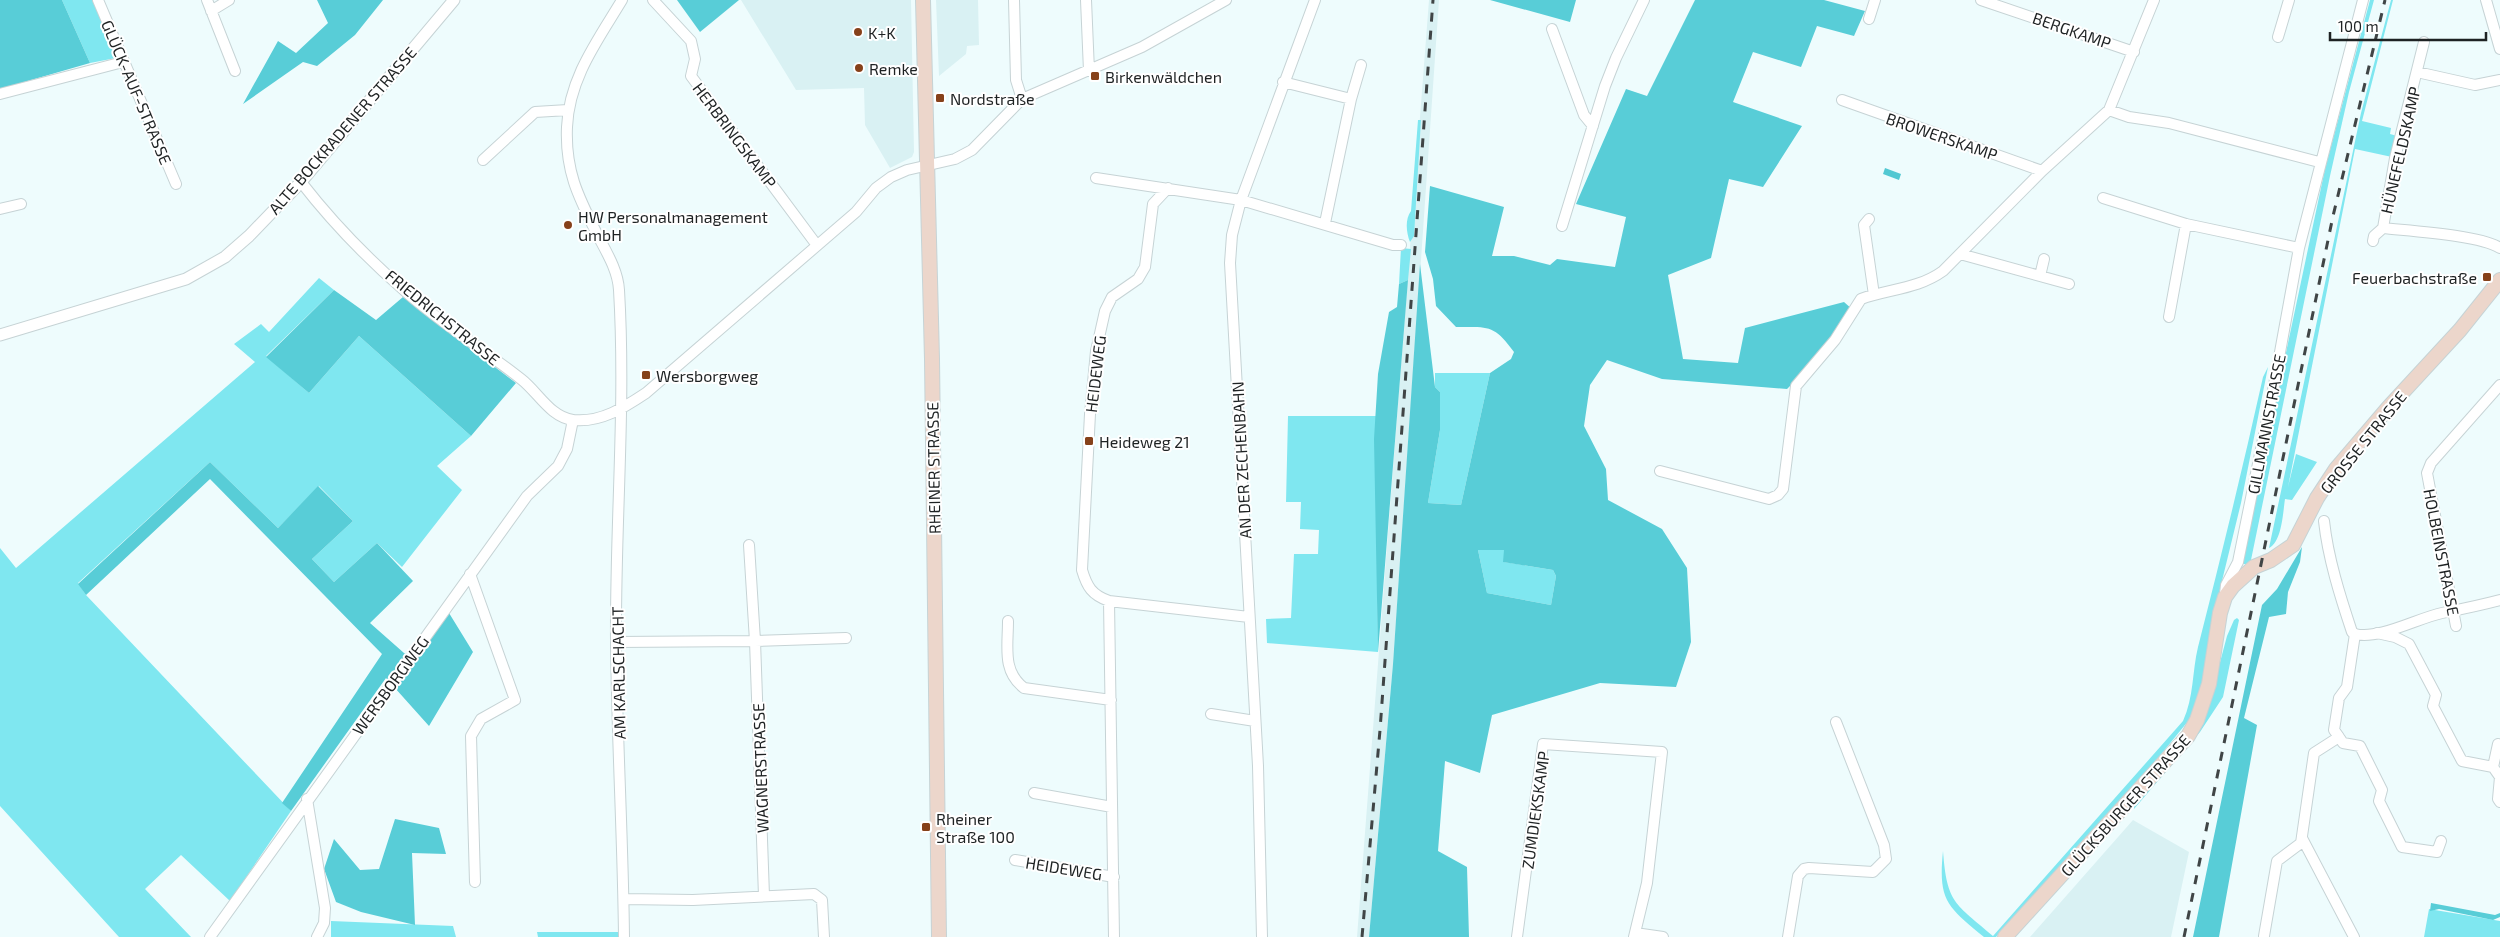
<svg xmlns="http://www.w3.org/2000/svg" width="2500" height="937" viewBox="0 0 2500 937" font-family="'Exo 2',sans-serif">
  <rect width="100%" height="100%" fill="#eefcfd"/>
  <path fill="#d9f1f3" d="M741,0H911L914,152L912,157L890,168L865,125L864,88L796,90Z
    M936,0H978L979,45L967,46L966,54L939,76Z
    M1429,0H1439L1393,664L1369,937H1357Z
    M2133,820L2189,852L2171,937H2030Z"/>
  <path fill="#7fe7f0" d="M62,0H93L116,58L90,63Z
    M2370,0H2374L2349,92L2330,176L2251,560L2247,564H2241L2325,169Z
    M2391,0H2393L2362,121L2391,128L2390,134L2397,136L2392,157L2355,149L2288,487L2296,454L2317,462L2292,500L2285,499C2283,512 2282,542 2269,548L2361,113Z
    M1418,120H1421L1414,236L1410,242C1406,232 1405,219 1411,211Z
    M1401,248L1411,249L1408,280L1399,284Z
    M319,278L334,290L266,356L309,393L359,336L471,436L437,466L462,490L402,567L377,543L334,582L312,559L353,521L319,486L278,528L210,462L78,583L86,595L291,811L230,901L181,855L145,889L191,937H119L0,806V548L16,568L255,362L234,344L261,324L269,332Z
    M2268,367L2241,503L2220,589L2201,690L2189,720L2145,774L1996,937H1984C1947,906 1938,901 1943,851C1947,904 1955,903 1993,936L2183,721C2194,697 2192,672 2198,647C2221,557 2243,467 2263,377Z
    M1435,373H1490L1461,505L1428,503L1440,430V392L1435,387Z
    M1288,416H1376L1378,652L1267,643L1266,619L1291,618L1294,554H1318L1319,530L1300,529L1301,502H1286Z
    M1478,550H1504V562L1553,570L1556,576L1551,605L1487,593Z
    M2237,618L2239,620L2223,697L2200,732L2134,809L2133,806L2177,757L2215,681L2227,636L2234,620Z
    M2429,909L2500,921V937H2424Z
    M331,921L453,926L456,937H331Z
    M537,932H618V937H538Z"/>
  <path fill="#58cdd7" fill-rule="evenodd" d="M0,0H62L90,63L0,89Z
    M317,0H383L355,35L317,66L303,62L243,104L278,41L296,53L328,23Z
    M677,0H739L700,32Z
    M1490,0H1576L1570,22Z
    M1695,0H1824L1865,11L1854,36L1817,26L1801,67L1753,52L1733,102L1802,126L1763,187L1729,179L1711,258L1668,275L1683,359L1738,363L1745,328L1844,302L1853,310L1808,368L1787,389L1662,379L1607,360L1590,385L1584,426L1606,469L1608,500L1662,529L1687,568L1691,642L1676,687L1600,683L1492,715L1480,773L1445,761L1438,851L1467,867L1469,937H1369L1393,664L1420,264L1435,387L1440,392V430L1428,503L1461,505L1490,373L1511,359L1514,352C1494,324 1488,327 1456,327L1436,306L1433,279L1425,252L1430,186L1504,207L1492,256H1514L1550,265L1557,259L1615,267L1626,217L1576,204L1626,89L1647,96ZM1478,550H1504L1503,562L1553,570L1556,576L1551,605L1487,593Z
    M1408,280L1378,652L1374,439L1378,374L1389,312L1397,307L1399,284Z
    M334,290L376,320L403,297L516,383L471,436L359,336L309,393L266,357Z
    M210,462L278,528L318,486L353,521L312,559L334,582L377,543L413,581L370,623L404,653L416,658L449,613L473,652L429,726L386,678L291,811L282,803L382,654L210,479L86,595L78,584Z
    M2302,547L2300,562L2288,592L2286,614L2269,617L2244,718L2257,725L2219,937H2193L2262,605L2277,589Z
    M395,819L439,828L446,854L412,853L415,925L361,912L336,902L324,869L334,839L360,870L379,869Z
    M2431,903L2495,915L2500,913V917L2493,920L2439,909L2430,911Z"/>
  <path fill="#52c8d2" d="M1885,168L1901,174L1899,180L1883,174Z"/>
  <g fill="none" stroke-linecap="round" stroke-linejoin="round">
    <defs>
      <path id="minor" d="M98,0L176,184
        M207,0L235,71
        M622,0C598,40 569,78 567,127C565,172 579,198 598,236C607,253 618,271 619,290C626,407 615,525 616,642C617,741 623,839 624,937
        M653,0L691,41L695,59L691,76L816,244
        M1014,0L1016,80L1022,99
        M1086,0L1089,71
        M1981,0L2134,52
        M2486,0L2500,49
        M211,11L229,0
        M1869,19L1875,0
        M1552,29L1584,115L1593,126
        M2278,37L2289,0
        M2417,72L2475,85L2500,80
        M1283,82L1351,99L1361,65
        M0,94L123,62
        M1842,100L2042,171
        M2109,110L2129,117L2169,123L2319,162
        M483,160L535,112L568,110
        M1096,178L1241,200L1393,245H1401
        M301,182C332,222 368,259 406,292C441,323 483,349 521,379C538,392 550,417 573,420C601,423 625,407 646,393L856,212L876,188L891,177L907,170L955,159L972,150L1022,99L1142,47L1226,0
        M1168,188L1153,204L1145,267L1138,279L1112,297L1105,311L1096,351L1090,414L1082,570C1087,587 1092,595 1109,601L1249,617
        M2103,198L2186,224L2299,248
        M0,209L21,204
        M1869,219L1864,225L1874,295
        M1325,223L1351,99
        M1562,226L1605,86L1616,58L1644,0
        M2383,228C2410,231 2480,235 2500,248
        M2373,241L2374,236L2383,228L2395,158L2424,42
        M1960,254L2069,284
        M2040,276L2044,259
        M2169,317L2186,224
        M1660,471L1769,499L1778,495L1783,489L1796,386L1835,340L1861,299C1889,289 1918,289 1943,271L2042,171L2109,110L2154,0
        M470,574L515,700L481,719L471,736L475,882
        M2225,594L2226,585L2238,562L2274,385L2299,248L2363,0
        M1109,601L1114,937
        M1008,621C1008,647 1002,671 1024,688L1111,700
        M2456,626L2427,473L2431,463L2500,385
        M2377,633L2395,637L2409,644L2436,695L2433,706L2462,761L2493,767L2500,777L2498,799L2500,802
        M2355,634C2379,640 2418,618 2442,613C2462,609 2481,605 2500,600
        M616,642L755,641L749,545
        M1211,714L1255,721
        M2339,737L2343,743L2360,746L2382,790L2379,801L2402,847L2437,852L2441,841
        M2493,767L2498,744
        M1034,793L1112,807
        M307,799L325,908L324,923L317,937
        M2302,838L2354,937
        M1015,860L1114,877
        M764,896L755,641L846,638
        M624,899L693,900L814,894L822,900L824,937
        M1635,933L1663,937
        M2264,936L2277,861L2301,843L2314,753L2339,737L2334,730L2339,698L2347,687L2355,634L2352,632C2340,596 2328,558 2324,521
        M210,937L527,496L558,466L567,449L573,420
        M1262,937L1258,766L1230,263L1232,235L1241,200L1315,0
        M1517,937L1543,744L1662,752L1647,883L1634,937
        M1788,937L1798,876L1804,869L1809,868L1873,872L1886,859L1884,845L1836,722"/>
      <path id="tertiary" d="M0,335L186,279L225,257L249,236L301,182L454,0"/>
      <path id="secondary" d="M923,0L932,359L939,937
        M2005,937L2188,736L2197,720L2209,684L2220,613L2225,597L2233,586L2254,567L2271,560L2293,545L2317,498L2336,469L2388,408L2460,330L2500,280"/>
    </defs>
    <use href="#minor" stroke="#c6d3d5" stroke-width="12"/>
    <use href="#tertiary" stroke="#c6d3d5" stroke-width="13"/>
    <use href="#secondary" stroke="#c6d3d5" stroke-width="16"/>
    <use href="#minor" stroke="#fff" stroke-width="10"/>
    <use href="#tertiary" stroke="#fff" stroke-width="11"/>
    <use href="#secondary" stroke="#ecd6cb" stroke-width="14"/>
    <path stroke="#404546" stroke-width="3" stroke-dasharray="9 9" stroke-linecap="butt" d="M1362,937L1380,730L1433,0
      M2184,937L2333,216L2385,0"/>
  </g>
  <g fill="#86411a" stroke="#fff" stroke-width="2">
    <circle cx="858" cy="32" r="5"/>
    <circle cx="859" cy="68" r="5"/>
    <rect x="1090" y="71" width="10" height="10" rx="2.5"/>
    <rect x="935" y="93" width="10" height="10" rx="2.5"/>
    <circle cx="568" cy="225" r="5"/>
    <rect x="2482" y="272" width="10" height="10" rx="2.5"/>
    <rect x="641" y="370" width="10" height="10" rx="2.5"/>
    <rect x="1084" y="436" width="10" height="10" rx="2.5"/>
    <rect x="921" y="822" width="10" height="10" rx="2.5"/>
  </g>
  <g text-anchor="middle" dominant-baseline="central" stroke-width="4" stroke-linejoin="round" paint-order="stroke">
    <g font-size="16" fill="#1e2223" stroke="#fff">
      <text transform="translate(2072 30) rotate(19)">BERGKAMP</text>
      <text transform="translate(137 92) rotate(67)">GLÜCK-AUF-STRASSE</text>
      <text transform="translate(342 130) rotate(-49)">ALTE BOCKRADENER STRASSE</text>
      <text transform="translate(735 135) rotate(53)">HERBRINGSKAMP</text>
      <text transform="translate(1942 136) rotate(19)">BROWERSKAMP</text>
      <text transform="translate(2400 150) rotate(-77)">HÜNEFELDSKAMP</text>
      <text transform="translate(443 317) rotate(39)">FRIEDRICHSTRASSE</text>
      <text transform="translate(1095 374) rotate(-83)">HEIDEWEG</text>
      <text transform="translate(2266 424) rotate(-79)">GILLMANNSTRASSE</text>
      <text transform="translate(2363 442) rotate(-51)">GROSSE STRASSE</text>
      <text transform="translate(1241 460) rotate(-93)">AN DER ZECHENBAHN</text>
      <text transform="translate(933 468) rotate(-91)">RHEINER STRASSE</text>
      <text transform="translate(2442 552) rotate(79)">HOLBEINSTRASSE</text>
      <text transform="translate(618 673) rotate(-91)">AM KARLSCHACHT</text>
      <text transform="translate(390 685) rotate(-54)">WERSBORGWEG</text>
      <text transform="translate(760 768) rotate(-92)">WAGNERSTRASSE</text>
      <text transform="translate(2125 805) rotate(-48)">GLÜCKSBURGER STRASSE</text>
      <text transform="translate(1535 810) rotate(-82)">ZUMDIEKSKAMP</text>
      <text transform="translate(1064 868) rotate(9)">HEIDEWEG</text>
    </g>
    <g font-size="16" fill="#1e2223" stroke="#fff" text-anchor="start">
      <text x="868" y="32">K+K</text>
      <text x="869" y="68">Remke</text>
      <text x="1105" y="76">Birkenwäldchen</text>
      <text x="950" y="98">Nordstraße</text>
      <text x="578" y="216">HW Personalmanagement<tspan x="578" dy="18">GmbH</tspan></text>
      <text x="2477" y="277" text-anchor="end">Feuerbachstraße</text>
      <text x="656" y="375">Wersborgweg</text>
      <text x="1099" y="441">Heideweg 21</text>
      <text x="936" y="818">Rheiner<tspan x="936" dy="18">Straße 100</tspan></text>
    </g>
  </g>
  <path d="M2330 32v8h156v-8" fill="none" stroke="#1e2223" stroke-width="2.5"/>
  <text x="2338" y="32" font-size="15" fill="#1e2223" stroke="#ffffff" stroke-width="4" paint-order="stroke">100 m</text>
</svg>
